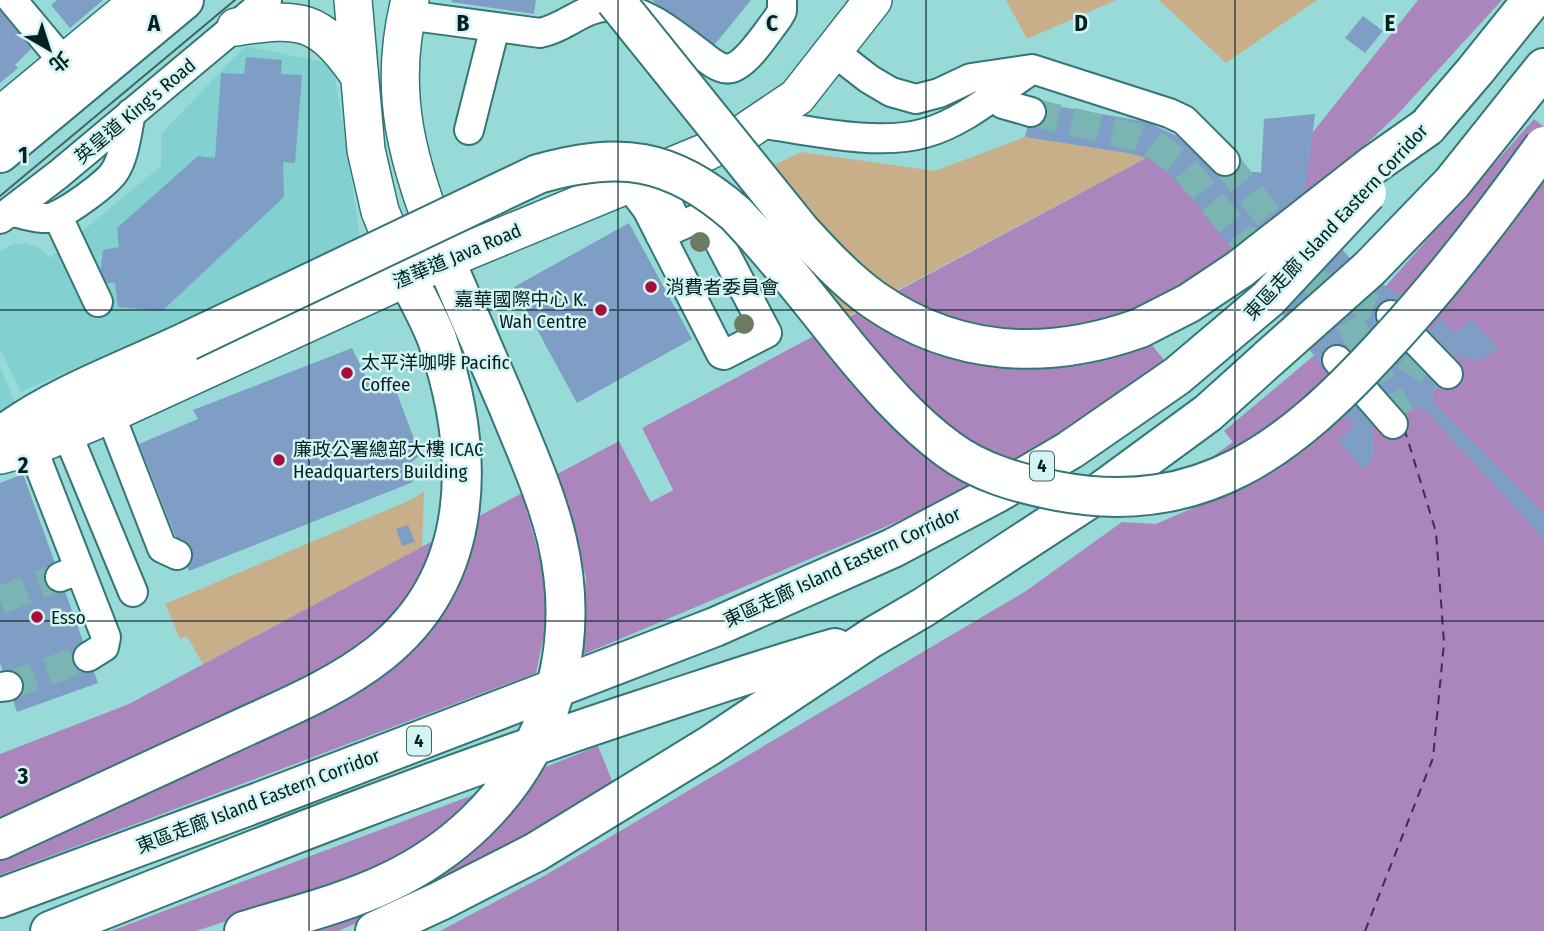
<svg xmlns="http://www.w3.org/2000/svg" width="1544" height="931" viewBox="0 0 1544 931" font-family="'Fira Sans Condensed','Noto Sans TC',sans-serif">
  <rect width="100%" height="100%" fill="#97dad8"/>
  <path fill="#82d0cf" d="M245,46L333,64L361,243L21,392L0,349V251L14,244L27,243L39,248L50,258L161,166V134Z
    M0,367L16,404L0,410Z"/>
  <path fill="#c9ae8a" d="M1006,0H1116L1027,39Z
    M1159,0H1317L1226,63Z
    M1025,137L1127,153L1146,158L826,328L747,178L801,152L935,171Z
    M424,491L422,547L203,664L187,636L180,639L165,604L413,499Z"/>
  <path fill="#aa86bc" d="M1418,0H1544V931H0V754L129,704L619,441L650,501L673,490L642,428L1146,158L1261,173L1313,132Z"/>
  <path fill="#97dad8" d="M1502,0H1544V127L1534,119L1354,322L1224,431L1233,442L1208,460L1240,449L1336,372L1544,176L1494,246L1424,333L1361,400L1262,478L1156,524L1122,522L1026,591L544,876L440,931H338L428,893L615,788L598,746L543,768L539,778L481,842L434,878L321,929L313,931H196L304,896L417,850L481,792L111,931H0V875L536,673L551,599L521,490L552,473L586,576L582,655L864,536L962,493L973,486L956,437L1012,463L1056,437L1169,366L1152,345L1085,365L1007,366L934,353L896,332L947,321L1006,334L1134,320L1272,232L1396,116Z
    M642,428L673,490L651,502L619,441L622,439L652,497L669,489L639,430Z"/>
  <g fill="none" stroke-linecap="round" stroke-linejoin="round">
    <path stroke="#4f2163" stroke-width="2" stroke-dasharray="9 7" stroke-linecap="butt" d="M1365,931L1433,758L1444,643L1436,532L1405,431"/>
  </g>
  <path fill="#7f9ec5" d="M57,0H103L70,28L51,5Z
    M452,0H536L534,14L451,2Z
    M652,0H751L711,49Z
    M0,10L32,48L15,65L18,68L0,83Z
    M1363,16L1383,31L1365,53L1345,38Z
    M246,57L282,60L281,74L302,75L295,163L283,162L284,197L162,311L118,307L115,283H99L103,250L119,247L117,228L198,156L215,158L221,73L244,74Z
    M1033,102L1147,122L1177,136L1215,167L1261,173L1264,119L1315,114L1304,202L1356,266L1396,293L1429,331L1442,319L1455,334L1471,319L1499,349L1480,360L1451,355L1460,365L1433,389V402L1544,513V539L1424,409L1411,408L1383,433L1372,422L1374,456L1365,471L1338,441L1354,426L1341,412L1354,400L1319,362L1184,187L1158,165L1146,158L1127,153L1025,137Z
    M629,223L692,339L577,403L514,287Z
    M352,348L366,377L393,383L420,455L407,466L413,482L189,571L139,444L198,419L193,410Z
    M23,474L98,683L17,712L0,663V483Z
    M408,525L415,542L402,546L396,529Z"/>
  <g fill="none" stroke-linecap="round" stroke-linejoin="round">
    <path stroke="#7ab5b3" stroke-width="28" stroke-dasharray="28 14" stroke-linecap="butt" d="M1031,112L1136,137L1152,143L1181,164L1241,237L1309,280L1391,315
      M1225,161L1294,249
      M1324,287L1345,314L1401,416
      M1371,332L1442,380
      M0,600L60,577
      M8,686L88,657"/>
    <defs>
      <path id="minor" d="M12,0L52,48
        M406,15L540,33C567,28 585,4 614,7C647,11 673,33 698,52C705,57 712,64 720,67C725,69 731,69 736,66C751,58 767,32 778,18L782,11V0
        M833,51L869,79L891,92L916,99L939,93L971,78L1032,69L1169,113L1184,120L1225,161
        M1003,104L1031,112
        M758,123C808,130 877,147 925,133C962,123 996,94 1027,73
        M469,130L495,27
        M659,172L661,188L678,226
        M628,184L647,209L721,354L724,355L767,333L705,215L660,235
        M12,212C24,214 37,219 49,218C63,216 108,183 115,171C125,155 127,131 131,113
        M57,215L98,302
        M0,219L59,174L267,0
        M1391,315L1448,374
        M1337,360L1393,424
        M110,414L162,548L177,555
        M67,433L133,592
        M32,447L76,560C76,571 70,573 60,577
        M76,560L106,637L104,647L88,657
        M0,687L8,686"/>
      <path id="major" d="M353,0L366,150L380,211L404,270
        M410,0C386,95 409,164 443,252
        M236,27C300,17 319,18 358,74
        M0,116L140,0
        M0,455L32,447L92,422L445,260L706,152L745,132L797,97L873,0"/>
      <path id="highway" d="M1519,99L1544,68
        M1427,127L1475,71L1532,0
        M0,153L184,0
        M1140,328L1189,303L1240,269
        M0,437C53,396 127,370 188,341
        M0,840C75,806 150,771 225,736C278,711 333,690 379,654C479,575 475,449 437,339C429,318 417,297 407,277
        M0,898L259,802L715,627L893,548L997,493L1070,450L1177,376L1268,299
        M50,931C249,851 449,772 652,706C713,686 773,665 835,648
        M244,931C292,916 343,904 389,882C521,819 591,684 557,540C546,494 526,450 508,406C487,357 466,309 445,260
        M375,931L440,901L536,852L709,746L871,638L924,607L1103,490L1208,413L1269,358"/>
    </defs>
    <use href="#minor" stroke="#347676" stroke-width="32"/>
    <use href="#major" stroke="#347676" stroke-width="40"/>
    <use href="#highway" stroke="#347676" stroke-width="42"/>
    <use href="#minor" stroke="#fff" stroke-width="28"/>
    <use href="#major" stroke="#fff" stroke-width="37"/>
    <use href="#highway" stroke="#fff" stroke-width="38"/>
    <path stroke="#3c6666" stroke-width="2" d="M0,196L235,0"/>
    <defs>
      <path id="highway-bridge" d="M615,0L800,230C823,255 846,280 874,300C956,357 1048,361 1140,328
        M1240,269L1373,165L1427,127
        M1268,299L1367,193
        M188,341L538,174C619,151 671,157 736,214C777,257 813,304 850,350C880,386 910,421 948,449C980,473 1018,483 1057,491C1202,519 1291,447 1383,347C1442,284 1494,216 1544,146
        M1269,358L1370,268L1452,183L1519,99"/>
    </defs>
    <use href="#highway-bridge" stroke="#347676" stroke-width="42" stroke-linecap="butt"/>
    <use href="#highway-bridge" stroke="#fff" stroke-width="38"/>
  </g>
  <g fill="#6c7b61">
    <circle cx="700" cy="242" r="10"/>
    <circle cx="744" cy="324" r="10"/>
  </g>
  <path fill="none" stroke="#042020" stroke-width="2" stroke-opacity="0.55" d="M309,0V931M618,0V931M926,0V931M1235,0V931M0,310H1544M0,621H1544"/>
  <g fill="#a70e39" stroke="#d3f4f3" stroke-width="2.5">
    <circle cx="651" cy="287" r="7"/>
    <circle cx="601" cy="310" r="7"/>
    <circle cx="347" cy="373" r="7"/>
    <circle cx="279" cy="460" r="7"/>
    <circle cx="37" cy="617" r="7"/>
  </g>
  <g text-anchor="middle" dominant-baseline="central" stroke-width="5" stroke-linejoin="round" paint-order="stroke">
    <g fill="#d3f4f3" stroke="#42605f" stroke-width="2">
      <rect x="1030" y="451.5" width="24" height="29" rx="5"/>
      <rect x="407" y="726.5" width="24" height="29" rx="5"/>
    </g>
    <g font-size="18" font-weight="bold" fill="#042020">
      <text x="1042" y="466">4</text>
      <text x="419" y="741">4</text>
    </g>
    <g font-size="19" fill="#042020" stroke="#d3f4f3">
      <text transform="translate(135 111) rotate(-40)">英皇道 King's Road</text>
      <text transform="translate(1336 222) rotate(-47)">東區走廊 Island Eastern Corridor</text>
      <text transform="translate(457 256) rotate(-23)">渣華道 Java Road</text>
      <text transform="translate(842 567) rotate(-25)">東區走廊 Island Eastern Corridor</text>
      <text transform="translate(258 801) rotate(-21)">東區走廊 Island Eastern Corridor</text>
    </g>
    <g font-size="19" fill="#042020" stroke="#d3f4f3" text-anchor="start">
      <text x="665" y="287">消費者委員會</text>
      <text x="587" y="299" text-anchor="end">嘉華國際中心 K.<tspan x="587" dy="22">Wah Centre</tspan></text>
      <text x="361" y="362">太平洋咖啡 Pacific<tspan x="361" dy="22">Coffee</tspan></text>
      <text x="293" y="449">廉政公署總部大樓 ICAC<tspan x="293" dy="22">Headquarters Building</tspan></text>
      <text x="51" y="617">Esso</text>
    </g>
  </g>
  <g font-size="23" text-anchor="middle" font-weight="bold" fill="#042020" stroke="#d3f4f3" stroke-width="5" stroke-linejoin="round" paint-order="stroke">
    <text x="154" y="31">A</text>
    <text x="463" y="31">B</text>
    <text x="772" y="31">C</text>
    <text x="1081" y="31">D</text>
    <text x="1390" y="31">E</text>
    <text x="23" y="163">1</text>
    <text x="23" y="473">2</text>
    <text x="23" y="784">3</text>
  </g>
  <g transform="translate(49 49) rotate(141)" stroke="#d3f4f3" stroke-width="5" paint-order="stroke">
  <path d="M0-5L12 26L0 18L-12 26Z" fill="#042020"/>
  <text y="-10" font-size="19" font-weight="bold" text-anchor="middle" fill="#042020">北</text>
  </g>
</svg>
